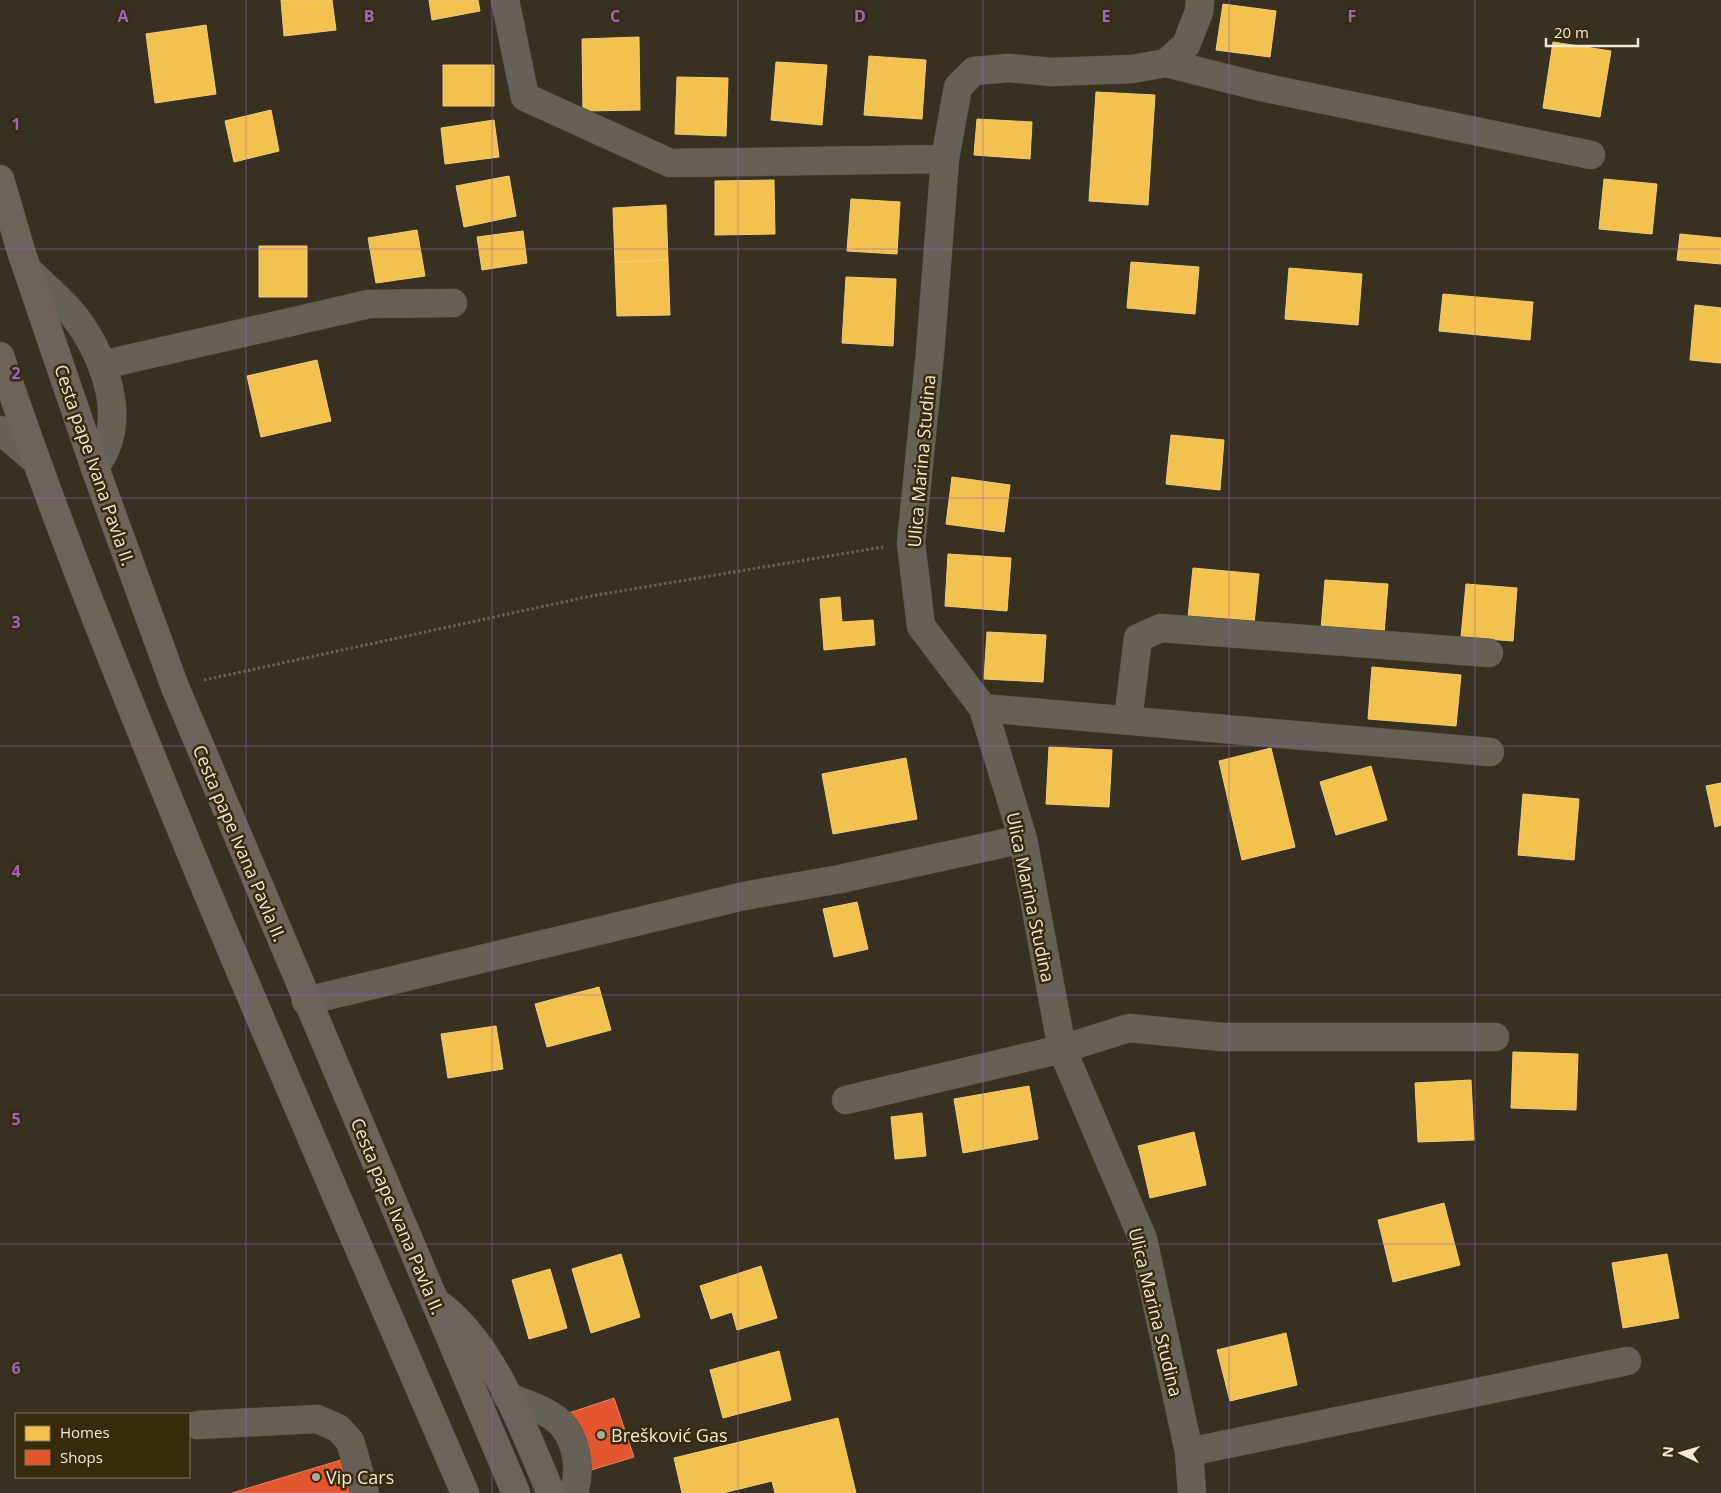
<svg xmlns="http://www.w3.org/2000/svg" width="1721" height="1493" viewBox="0 0 1721 1493" font-family="'Open Sans',sans-serif">
  <rect width="100%" height="100%" fill="#383121"/>
  <path fill="#f2c14e" stroke="#f2cd77" d="M281,0H332L336,30L284,36Z
    M429,0H478L480,11L432,20Z
    M1223,4L1276,11L1270,57L1216,50Z
    M206,25L216,94L155,103L146,34Z
    M639,37L640,110L583,111L582,39Z
    M1553,42L1611,51L1600,117L1543,108Z
    M869,56L926,60L922,119L864,115Z
    M776,62L827,65L822,125L771,120Z
    M443,65H494V106H443Z
    M677,77L728,78L726,136L675,134Z
    M1096,92L1155,95L1148,205L1089,201Z
    M271,110L279,151L234,162L225,121Z
    M977,119L1032,122L1030,159L974,155Z
    M494,120L499,157L445,164L441,128Z
    M509,176L516,216L464,227L456,186Z
    M1604,179L1657,184L1652,234L1599,229Z
    M774,180L775,234L715,235V181Z
    M851,199L900,202L897,254L847,251Z
    M666,205L668,260L615,262L613,208Z
    M417,230L425,276L376,283L368,238Z
    M523,231L527,263L482,270L477,237Z
    M1680,234L1721,238V264L1677,260Z
    M259,246H307V297H259Z
    M668,260L670,315L617,316L615,262Z
    M1131,262L1199,267L1195,314L1127,308Z
    M1289,268L1362,274L1358,325L1285,319Z
    M846,277L896,279L893,346L842,343Z
    M1443,294L1533,302L1530,340L1439,331Z
    M1695,305L1721,308V363L1690,360Z
    M317,360L331,421L261,437L247,376Z
    M1171,435L1224,440L1220,490L1166,484Z
    M952,477L1010,485L1004,532L946,524Z
    M948,554L1011,558L1007,611L945,606Z
    M1193,568L1259,574L1254,624L1188,617Z
    M1325,580L1388,584L1384,634L1321,630Z
    M1466,584L1517,588L1513,641L1461,637Z
    M840,597L842,622L873,620L875,645L824,650L820,599Z
    M987,632L1046,635L1043,682L984,679Z
    M1372,667L1461,675L1456,726L1368,719Z
    M1049,747L1112,750L1109,807L1046,804Z
    M1271,748L1295,847L1242,860L1219,761Z
    M906,758L917,819L833,834L822,774Z
    M1371,766L1387,820L1336,835L1320,782Z
    M1721,783V825L1715,827L1706,786Z
    M1523,794L1579,799L1574,860L1518,855Z
    M857,902L868,949L834,957L823,909Z
    M599,987L611,1030L547,1047L535,1004Z
    M496,1026L503,1069L448,1078L441,1034Z
    M1513,1052L1578,1054L1576,1110L1511,1108Z
    M1471,1080L1474,1140L1418,1142L1415,1083Z
    M1029,1086L1038,1139L963,1153L954,1099Z
    M922,1113L926,1156L895,1159L891,1117Z
    M1194,1132L1206,1185L1150,1198L1138,1146Z
    M1444,1203L1460,1265L1393,1282L1378,1220Z
    M621,1254L640,1317L591,1333L572,1269Z
    M1667,1254L1679,1318L1623,1328L1612,1263Z
    M761,1266L777,1318L737,1330L732,1312L711,1319L700,1286Z
    M550,1269L567,1328L529,1339L512,1280Z
    M1286,1333L1297,1385L1230,1401L1217,1350Z
    M779,1351L791,1400L723,1418L710,1370Z
    M838,1418L856,1493H775L772,1481L723,1493H682L674,1458Z"/>
  <path fill="#e4572e" stroke="#e88361" d="M614,1398L634,1457L588,1471L569,1413Z
    M341,1460L351,1493H232Z"/>
  <g fill="none" stroke-linecap="round" stroke-linejoin="round">
    <defs>
      <path id="minor" d="M505,0L525,97L670,163L945,159
        M1166,63L1257,86L1591,155
        M27,269C41,283 58,297 71,312C99,346 124,404 106,448C103,455 98,462 95,468
        M102,365L369,304L453,303
        M0,430L35,460
        M983,708L1490,752
        M1128,720L1138,638L1161,628L1489,653
        M306,1001L744,896L840,879L1023,839
        M846,1100L1062,1049L1129,1028L1222,1037H1495
        M507,1396C539,1410 566,1413 575,1451C579,1466 578,1479 574,1493
        M198,1425L317,1419L338,1428L350,1441L365,1493
        M1189,1452L1627,1361
        M1192,1493L1189,1452L1143,1239L1062,1049L1023,839L983,708L921,626L911,543L930,353L945,159L958,87L974,71L1009,68L1052,72L1132,69L1166,63L1186,45L1199,12L1200,0"/>
      <path id="major" d="M0,179L21,251L95,468L175,687L516,1493
        M0,356C52,512 114,665 176,817C269,1044 368,1268 465,1493
        M440,1305C495,1347 524,1431 551,1493"/>
    </defs>
    <use href="#minor" stroke="#554f41" stroke-width="29"/>
    <use href="#major" stroke="#554f41" stroke-width="29"/>
    <path stroke="#69645a" stroke-width="3" stroke-dasharray="2.5 2.5" stroke-linecap="butt" d="M204,680L591,596L883,547"/>
    <use href="#minor" stroke="#666156" stroke-width="28"/>
    <use href="#major" stroke="#6e635a" stroke-width="28"/>
  </g>
  <path fill="none" stroke="#9f65c6" stroke-width="1" stroke-opacity="0.55" d="M246,0V1493M492,0V1493M738,0V1493M983,0V1493M1229,0V1493M1475,0V1493M0,249H1721M0,498H1721M0,746H1721M0,995H1721M0,1244H1721"/>
  <g fill="#b1a998" stroke="#382b0c" stroke-width="2">
    <circle cx="601" cy="1435" r="5"/>
    <circle cx="316" cy="1477" r="5"/>
  </g>
  <g text-anchor="middle" dominant-baseline="central" stroke-width="5" stroke-linejoin="round" paint-order="stroke">
    <g font-size="18" fill="#f2e9d8" stroke="#382b0c">
      <text transform="translate(921 461) rotate(-85)">Ulica Marina Studina</text>
      <text transform="translate(95 465) rotate(71)">Cesta pape Ivana Pavla II.</text>
      <text transform="translate(240 843) rotate(67)">Cesta pape Ivana Pavla II.</text>
      <text transform="translate(1031 897) rotate(78)">Ulica Marina Studina</text>
      <text transform="translate(398 1216) rotate(67)">Cesta pape Ivana Pavla II.</text>
      <text transform="translate(1156 1312) rotate(76)">Ulica Marina Studina</text>
    </g>
    <g font-size="18" fill="#f2e9d8" stroke="#382b0c" text-anchor="start">
      <text x="611" y="1435">Brešković Gas</text>
      <text x="326" y="1477">Vip Cars</text>
    </g>
  </g>
  <g font-size="16" text-anchor="middle" font-weight="bold" fill="#9f65c6" stroke="#382b0c" stroke-width="5" stroke-linejoin="round" paint-order="stroke">
    <text x="123" y="22">A</text>
    <text x="369" y="22">B</text>
    <text x="615" y="22">C</text>
    <text x="860" y="22">D</text>
    <text x="1106" y="22">E</text>
    <text x="1352" y="22">F</text>
    <text x="16" y="130">1</text>
    <text x="16" y="379">2</text>
    <text x="16" y="628">3</text>
    <text x="16" y="877">4</text>
    <text x="16" y="1125">5</text>
    <text x="16" y="1374">6</text>
  </g>
  <rect x="15" y="1413" width="175" height="65" fill="#382b0c" stroke="#82775e"/>
  <rect x="25" y="1426" width="25" height="15" fill="#f2c14e" stroke="#82775e"/>
  <text x="60" y="1438" font-size="15" fill="#f2e9d8">Homes</text>
  <rect x="25" y="1450" width="25" height="15" fill="#e4572e" stroke="#82775e"/>
  <text x="60" y="1463" font-size="15" fill="#f2e9d8">Shops</text>
  <g transform="translate(1681 1453) rotate(275)" stroke="#382b0c" stroke-width="4" paint-order="stroke">
  <path d="M0-4L9 19L0 12L-9 19Z" fill="#f2e9d8"/>
  <text y="-8" font-size="14" font-weight="bold" text-anchor="middle" fill="#f2e9d8">N</text>
  </g>
  <path d="M1546 38v8h92v-8" fill="none" stroke="#f2e9d8" stroke-width="2.5"/>
  <text x="1554" y="38" font-size="15" fill="#f2e9d8" stroke="#382b0c" stroke-width="4" paint-order="stroke">20 m</text>
</svg>
